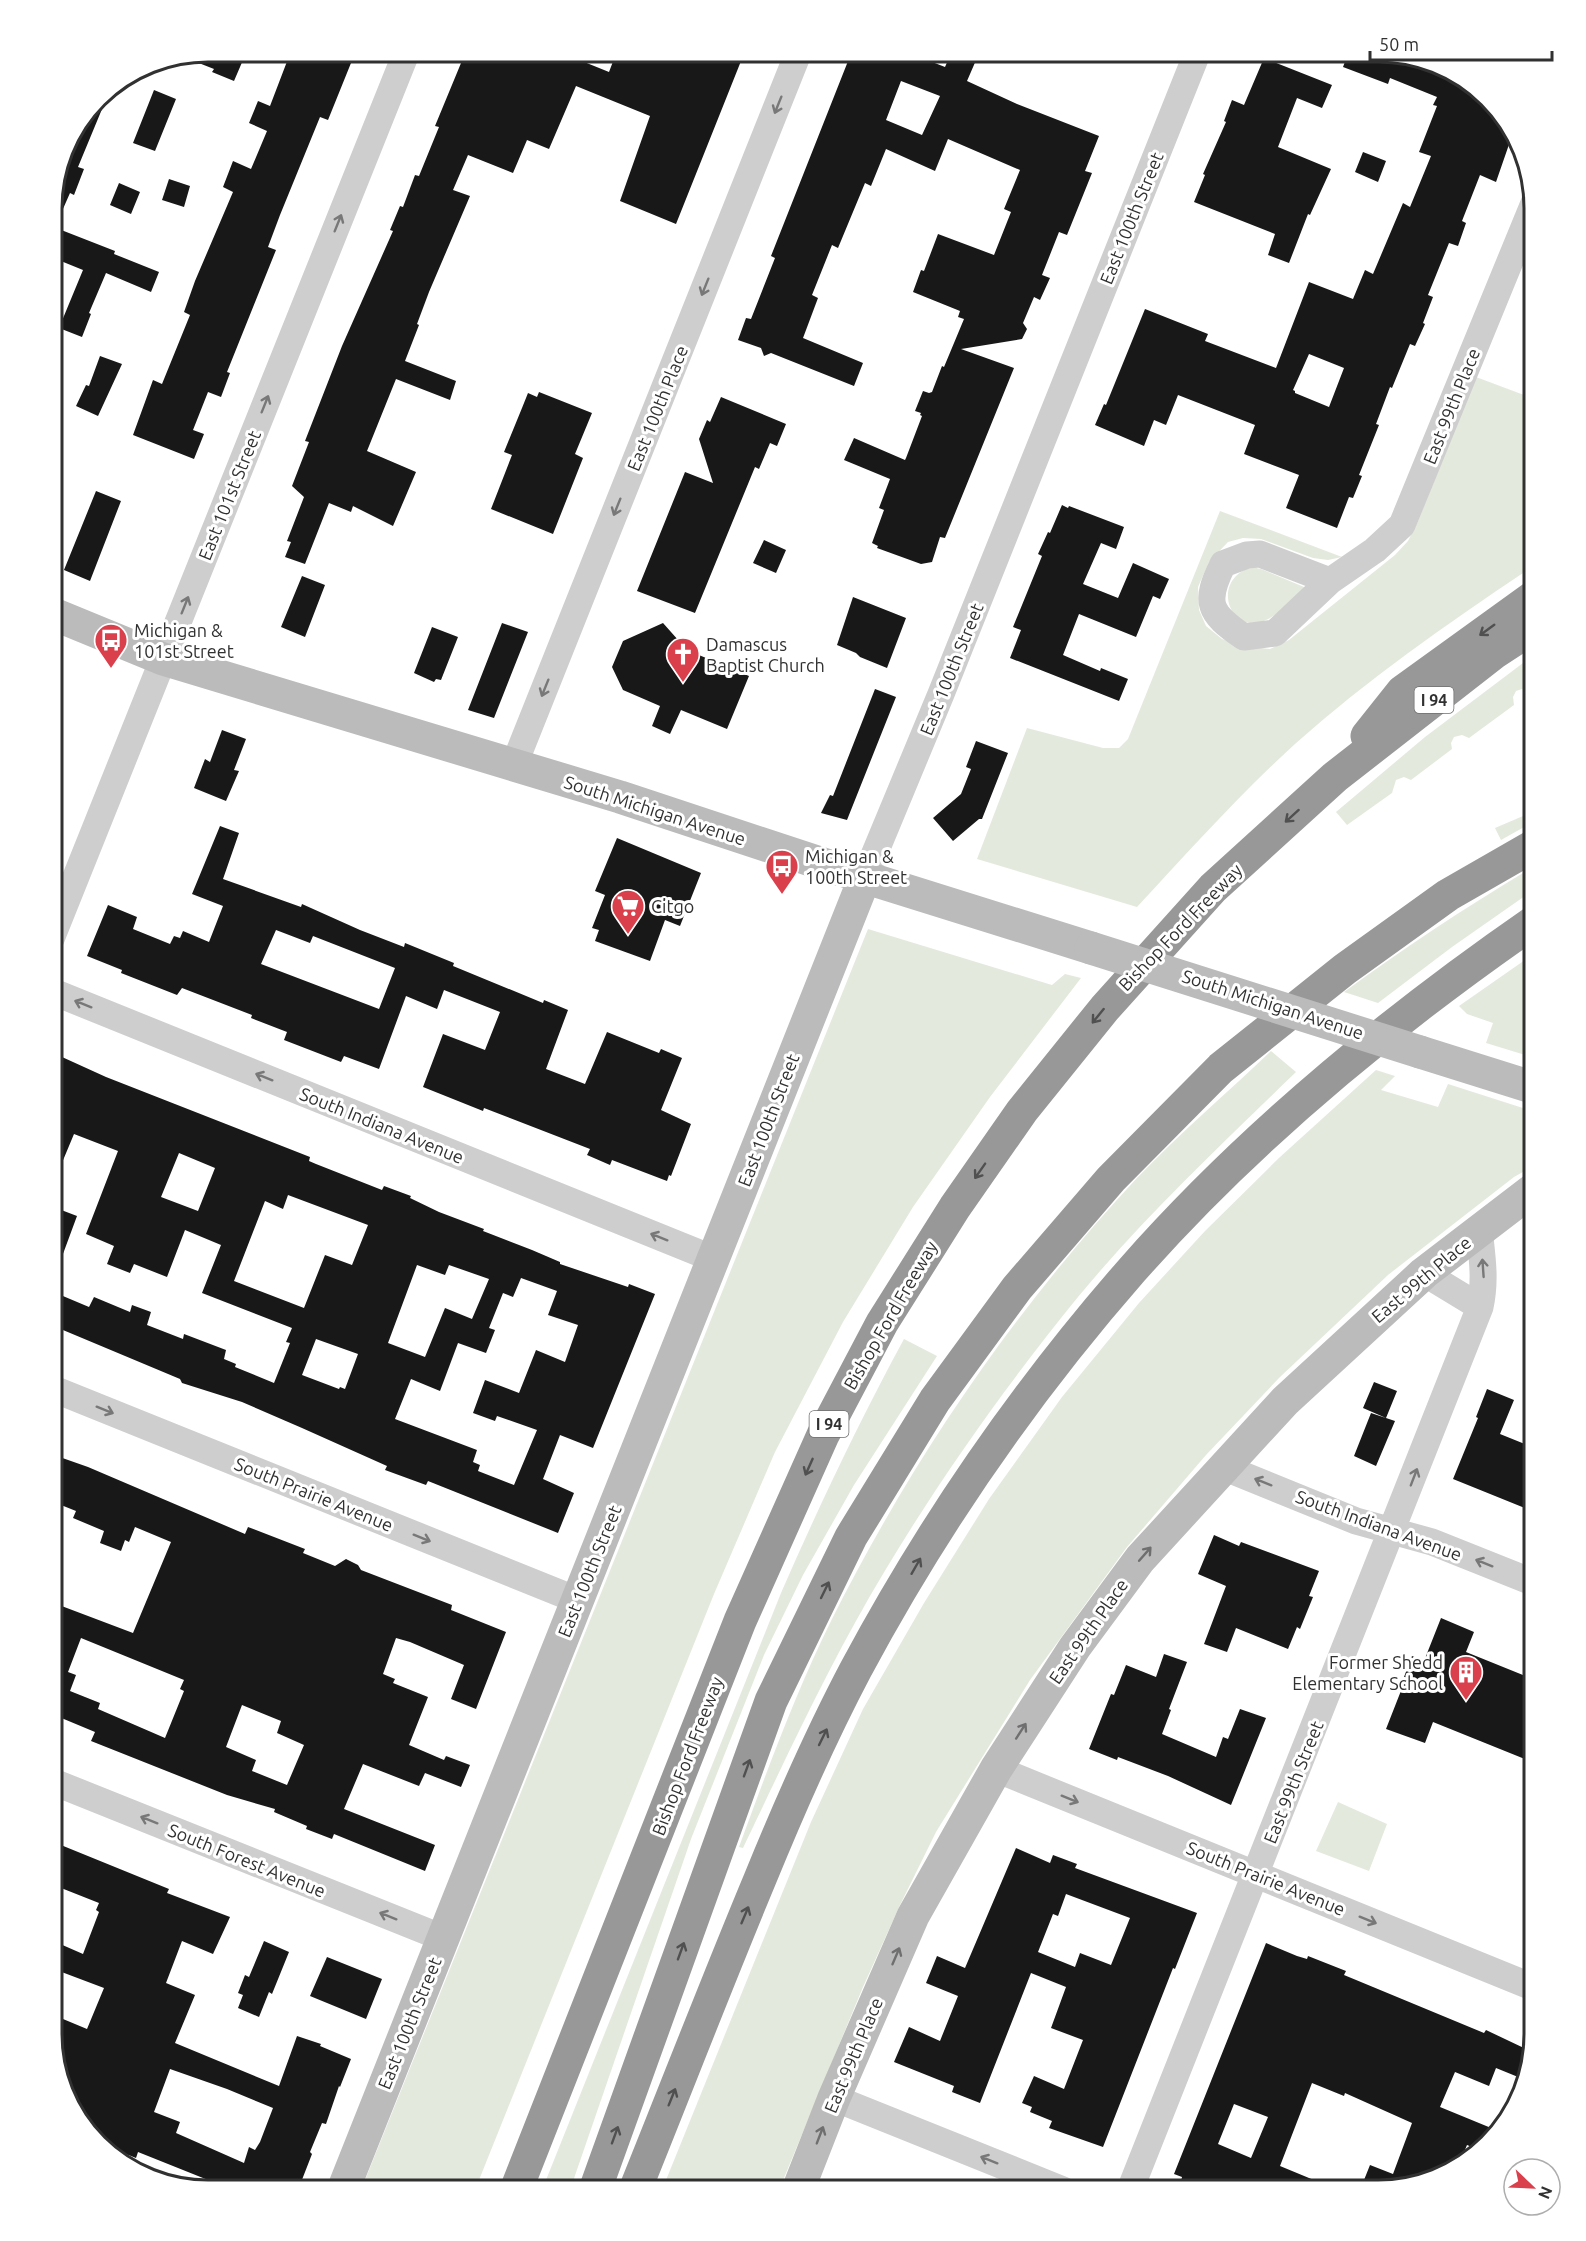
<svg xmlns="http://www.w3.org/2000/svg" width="1586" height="2241" viewBox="0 0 1586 2241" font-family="Ubuntu,sans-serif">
  <rect width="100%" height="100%" fill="#fff"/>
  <path fill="#e4e9dd" d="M1476,377L1535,399V565C1453,620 1369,678 1295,744C1239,795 1188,852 1137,907L977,859L1027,728L1103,748H1119L1128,739L1220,511L1342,557L1328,560L1313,558L1261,539L1243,538L1228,542L1209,562L1198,587L1199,610L1206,626L1222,639L1242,646L1270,649L1289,640L1395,555L1408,541L1418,521Z
    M1252,567L1261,569L1304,587L1303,591C1291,600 1276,618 1261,622C1228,632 1211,579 1252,567Z
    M1535,654V687L1529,692L1522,689L1516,691L1513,697L1514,705L1469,738L1462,735L1454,737L1451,743L1452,749L1411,780L1404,777L1396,780L1392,793L1347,825L1336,812L1425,737Z
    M1535,811V821L1501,840L1495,828Z
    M1535,866V889L1452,947L1378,1003L1344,992C1406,947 1469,905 1535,866Z
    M868,929L1052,985L1065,974L1081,978L990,1097L913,1207L843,1322L775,1452L714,1594L475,2190H361Z
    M1535,953V1058L1486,1043L1493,1023L1467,1014L1459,1006Z
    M1271,1051L1296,1072C1221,1145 1145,1216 1078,1297C1008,1383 943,1474 886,1569C832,1658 788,1754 743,1848L739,1847C767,1771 795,1694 831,1621C911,1461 1014,1310 1137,1178C1179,1134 1227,1093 1271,1051Z
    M1376,1070L1395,1076L1381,1090L1438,1107L1448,1084L1535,1112V1165L1514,1177L1388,1275L1279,1378L1206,1455L1127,1547L1030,1680L936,1832L900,1905L863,1987L779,2190H662L811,1822L863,1709L924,1603L989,1499L1062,1397L1139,1303L1205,1231L1280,1157Z
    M904,1339L937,1356L854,1485L803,1575L764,1655L691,1839L570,2190H542L781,1593C819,1506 859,1422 904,1339Z
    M1338,1802L1387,1824L1369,1871L1316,1851Z"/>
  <path fill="#181818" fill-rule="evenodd" d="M208,51H222L243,60L234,81L212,72L214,69L181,56Z
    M291,51H348L344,61L351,63L328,120L320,117L280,215L268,247L276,250L227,372L230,373L221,397L208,392L193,430L204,434L194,459L133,435L153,380L162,384L190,315L184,312L195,281L233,192L223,187L233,161L251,169L267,131L249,123L258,101L270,106Z
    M466,51H557L609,72L617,51H745L676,224L620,201L650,116L576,86L549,149L527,140L513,173L468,155L453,190L470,196L429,292L417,324L419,325L405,361L456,381L450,400L396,379L367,451L416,472L393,526L353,506L351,512L329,503L305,564L285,557L291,542L287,541L304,497L292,486L309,442L305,441L342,346L393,231L390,230L400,206L403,207L415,175L419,176L439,127L435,126Z
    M852,51H904L945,67L952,51H980L967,81L1017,104L1099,136L1085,171L1092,173L1067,235L1059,232L1042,275L1050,278L1040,300L1034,297L1023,323L1027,329L1022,339L961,349L1014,368L945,538L940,537L932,562L921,564L877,548L878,546L872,543L884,510L879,508L890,479L844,460L854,438L905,460L906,458L922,416L920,415L921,413L915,411L923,391L929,393L932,392L942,366L944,367L964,319L958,317L960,311L913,292L921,270L924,271L938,234L994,255L1011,212L1004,209L1020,170L948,139L935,171L886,149L871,186L865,183L838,248L832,245L812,295L818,298L803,338L863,363L854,386L771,353L764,356L761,348L738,340L746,318L751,319L775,258L771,256ZM901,81L940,96L922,135L886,120Z
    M1349,51H1388L1457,72L1514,130L1496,182L1480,175L1462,221L1466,223L1458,246L1449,243L1428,295L1433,297L1423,323L1425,324L1415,346L1410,344L1392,388L1390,387L1376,424L1379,425L1359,475L1362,476L1353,498L1349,497L1337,528L1286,508L1299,475L1244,454L1255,425L1178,395L1166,425L1154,420L1144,446L1095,425L1104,404L1106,405L1145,309L1208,334L1205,341L1276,368L1309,282L1353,299L1365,270L1373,274L1403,203L1410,207L1431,156L1419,152L1437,106L1433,105L1437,97L1390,78L1388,84L1343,67ZM1309,354L1344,368L1329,407L1295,393V391L1293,390Z
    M1264,58L1332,85L1322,108L1297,98L1278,147L1331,169L1310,215L1308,214L1289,263L1268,255L1275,234L1194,202L1205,175L1203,174L1226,122L1224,121L1232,100L1244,105Z
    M154,90L176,99L155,151L133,143Z
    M101,94L107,97L78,167L84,169L74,195L70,193L55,227L51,226V197L67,139Z
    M1363,152L1386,161L1378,182L1355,172Z
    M169,179L190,186L184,207L162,200Z
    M119,183L140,192L131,214L110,205Z
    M51,226L115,251L114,254L159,272L151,292L106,273L89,313L91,314L82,337L59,328L83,270L51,257Z
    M100,356L122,364L98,416L76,406L86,385L89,386Z
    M539,392L592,413L575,454L583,458L553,534L491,509L512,455L504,452L522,408L528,393L537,397Z
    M721,397L786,424L777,446L770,443L759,469L755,467L695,613L637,591L685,472L713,483L699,439L707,420L710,422Z
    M96,491L121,501L90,581L64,570Z
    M1062,505L1068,508L1069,506L1124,527L1116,549L1101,543L1083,584L1118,598L1133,563L1169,579L1160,599L1153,596L1136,637L1079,614L1063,655L1100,671L1101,668L1128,679L1119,701L1010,658L1021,630L1013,627L1042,556L1038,554L1048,532L1050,533Z
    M764,540L786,550L776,573L753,563Z
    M302,576L325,585L305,637L281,627Z
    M853,597L906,618L887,668L860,657L856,653L837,645Z
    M502,623L528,632L494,718L468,710Z
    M663,623L687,650L749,676L727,729L681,710L670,734L652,726L660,706L623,690L612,667L623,641Z
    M432,627L458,637L441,680L436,679L434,682L414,673Z
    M875,689L896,697L847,820L821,813L830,795L833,796Z
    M222,730L246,739L234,770L239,771L226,801L194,788L205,759L210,762Z
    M976,741L1008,753L982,819H979L953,841L933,818L961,794L971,769L966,767Z
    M220,826L239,833L223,879L301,907L302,904L360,930L404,947L405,943L454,963L453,966L543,1003L544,1000L568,1010L546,1069L585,1084L607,1032L659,1053L661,1049L682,1058L661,1110L691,1124L671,1176L669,1175L667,1181L612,1160L610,1165L587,1155L590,1149L484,1108L483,1111L423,1087L443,1034L485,1050L500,1012L444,990L437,1009L406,996L379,1069L344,1056L341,1062L284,1040L287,1032L251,1018L252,1015L182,988L177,995L121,973L122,970L87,956L108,905L137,917L133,929L170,944L174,936L180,938L183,931L209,942L223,906L192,894ZM276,930L310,943L313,936L395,968L379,1009L261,964Z
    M617,838L701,873L680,926L665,920L650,961L595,941L599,930L592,928L605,895L595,891Z
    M51,1052L106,1077L310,1157L309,1161L316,1164L382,1190L384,1186L411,1196L410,1198L439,1212L484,1229L483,1231L532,1250L560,1262V1264L628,1287L629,1284L655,1294L593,1448L560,1435L543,1479L574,1493L558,1533L428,1481L426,1485L385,1470L387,1466L302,1428L242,1402L182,1383L180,1379L51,1325V1291L89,1307L94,1297L130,1312L132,1305L151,1312L147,1325L183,1339L184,1334L226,1350L224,1359L236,1364L235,1367L274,1383L290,1343L286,1342L292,1328L202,1293L221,1245L185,1230L167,1277L134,1264L130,1273L107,1264L114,1246L86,1234L118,1151L74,1134L51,1189ZM179,1153L215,1168L198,1211L161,1197ZM288,1195L368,1225L352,1265L325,1255L304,1308L234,1281L265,1201L283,1209ZM417,1265L445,1275L449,1265L489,1279L472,1319L445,1308L425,1357L388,1343ZM521,1278L557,1291L548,1315L578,1325L565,1362L536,1350L519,1393L485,1380L473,1413L495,1421L497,1416L537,1430L514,1485L478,1471L480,1465L473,1462L477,1450L395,1419L411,1379L440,1391L458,1343L486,1353L495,1330L489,1328L503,1293L513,1297ZM316,1339L358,1354L345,1389L340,1387L339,1389L302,1375Z
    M56,1208L77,1216L53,1281L51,1280V1220Z
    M1374,1382L1397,1391L1386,1418L1363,1408Z
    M1487,1389L1514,1400L1500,1434L1535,1448V1512L1453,1479L1478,1418L1476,1417Z
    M1371,1413L1395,1421L1376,1466L1354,1456Z
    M51,1454L88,1467L245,1534L248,1527L305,1549L303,1553L335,1566L346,1559L358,1565L361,1570L452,1605L451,1610L506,1632L476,1709L451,1699L464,1665L410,1642L396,1638L383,1674L395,1679L393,1683L428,1697L409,1745L444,1760L446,1756L470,1765L461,1787L425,1773L419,1786L363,1764L344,1809L435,1845L425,1871L334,1834L332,1839L306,1829L307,1826L274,1812L275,1809L227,1795L91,1741L95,1732L59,1717L51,1735V1602L133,1633L171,1542L135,1527L129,1542L125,1540L121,1551L100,1543L104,1531L73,1518L76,1511L51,1501ZM81,1638L184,1680L180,1689L184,1691L165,1738L98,1709L100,1703L70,1691L76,1675L68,1672ZM242,1705L281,1721L277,1733L304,1745L287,1785L252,1771L256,1760L226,1747Z
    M1214,1535L1239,1546L1241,1542L1319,1571L1309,1596L1313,1597L1300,1629L1297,1627L1288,1649L1236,1628L1227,1652L1204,1644L1226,1586L1198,1574Z
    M1441,1618L1474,1632L1466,1652L1535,1680V1763L1433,1722L1425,1743L1386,1729L1406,1678L1404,1677L1412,1656L1424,1661Z
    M1164,1654L1187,1662L1169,1709L1171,1710L1162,1734L1216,1757L1223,1737L1228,1739L1240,1709L1266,1718L1231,1805L1168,1776L1118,1757L1117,1760L1089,1749L1111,1694L1114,1695L1126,1665L1156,1677Z
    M51,1841L169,1889L167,1893L230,1917L213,1954L182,1941L166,1983L195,1995L175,2043L279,2086L297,2036L321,2044L320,2046L351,2059L340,2087L339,2086L326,2124L322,2123L310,2152L312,2154L298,2190H228V2188L138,2152L136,2158L106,2146L72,2112L51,2033V2014L87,2029L104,1988L51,1968V1940L83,1954L99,1912L96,1910L99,1903L51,1884ZM170,2069L227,2089L273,2108L260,2142L255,2150L249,2147L244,2163L176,2133L180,2122L154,2112Z
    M1016,1848L1050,1863L1053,1855L1077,1864L1075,1868L1197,1913L1175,1969L1173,1968L1103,2147L1049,2128L1052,2121L1030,2112L1032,2107L1022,2103L1034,2076L1064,2089L1083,2040L1051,2028L1066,1987L1031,1973L980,2103L952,2092L954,2086L894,2062L909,2027L940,2041L958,1996L926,1983L937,1956L965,1968ZM1066,1894L1130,1918L1111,1965L1080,1953L1075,1967L1038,1952L1053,1914L1058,1916Z
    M264,1941L289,1952L272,1994L269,1992L259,2017L238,2008L243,1995L238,1993L245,1975L249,1977Z
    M1266,1943L1297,1956L1307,1959L1308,1956L1346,1971L1344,1975L1484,2033L1486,2030L1530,2051L1523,2079L1496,2068L1489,2086L1455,2072L1440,2107L1496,2130L1477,2149L1467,2145L1457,2169L1379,2190H1360L1370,2165L1393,2174L1412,2123L1345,2093L1344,2096L1312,2083L1280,2166L1338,2190H1205L1181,2181L1182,2177L1174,2174ZM1234,2104L1268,2117L1251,2158L1218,2144Z
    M327,1957L382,1979L366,2019L310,1996Z"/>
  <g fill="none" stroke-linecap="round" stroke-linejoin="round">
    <path stroke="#cecece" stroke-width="27" d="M1330,581L1260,554L1247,555L1223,564C1204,602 1208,613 1244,637L1275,633L1330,581L1375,550L1402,525L1534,203
      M514,765L799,51
      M865,877L941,694L1198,51
      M51,939L407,51
      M51,991L714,1259
      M1424,1273L1480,1307
      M51,1388L577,1600
      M1223,1467L1356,1521L1432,1542L1535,1583
      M996,1769L1535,1988
      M51,1781L443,1938
      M834,2098L1063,2190
      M1130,2190L1480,1307C1486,1280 1482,1256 1479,1229"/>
    <path stroke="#bbb" stroke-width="33" d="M51,613L163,659L620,797L835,868L1091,948
      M1420,1052L1535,1088
      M343,2190L865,877
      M798,2190L834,2098L913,1916L996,1769L1075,1647L1140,1559L1285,1401L1424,1273L1535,1188"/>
    <path stroke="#989898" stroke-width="33" d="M1367,736L1402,692L1535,596
      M516,2190L740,1621L823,1435L882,1323L955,1207L1022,1111L1105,1008L1213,888L1335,777L1494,653L1535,626
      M595,2190L771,1701L851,1537L935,1400L1017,1288L1111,1179L1221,1068L1345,969L1448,895L1535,845
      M635,2190C677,2086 717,1982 760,1879C789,1808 820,1737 856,1669C932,1527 1026,1391 1132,1270C1250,1136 1389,1022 1535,921"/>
    <path stroke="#bbb" stroke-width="33" d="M1091,948L1420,1052"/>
  </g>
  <defs><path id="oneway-shaft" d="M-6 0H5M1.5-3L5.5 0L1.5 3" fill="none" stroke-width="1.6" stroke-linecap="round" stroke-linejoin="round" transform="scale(1.5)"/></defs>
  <g stroke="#787878">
    <use href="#oneway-shaft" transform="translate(778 105) rotate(112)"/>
    <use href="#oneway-shaft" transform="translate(338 223) rotate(-68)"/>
    <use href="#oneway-shaft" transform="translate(705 287) rotate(112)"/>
    <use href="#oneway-shaft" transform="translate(265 404) rotate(-68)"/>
    <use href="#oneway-shaft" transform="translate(617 507) rotate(112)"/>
    <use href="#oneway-shaft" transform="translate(185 605) rotate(-68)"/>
    <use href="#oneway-shaft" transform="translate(545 688) rotate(112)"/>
    <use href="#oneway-shaft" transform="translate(83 1004) rotate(-158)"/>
    <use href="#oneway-shaft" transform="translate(264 1077) rotate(-158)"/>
    <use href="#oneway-shaft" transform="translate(659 1237) rotate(-158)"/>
    <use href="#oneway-shaft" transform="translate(1483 1268) rotate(-94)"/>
    <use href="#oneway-shaft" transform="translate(105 1410) rotate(22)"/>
    <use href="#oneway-shaft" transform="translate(1414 1477) rotate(-69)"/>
    <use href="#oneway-shaft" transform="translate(1263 1482) rotate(-158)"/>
    <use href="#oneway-shaft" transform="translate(422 1538) rotate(22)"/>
    <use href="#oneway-shaft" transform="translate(1484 1563) rotate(-158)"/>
    <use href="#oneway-shaft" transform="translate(1070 1799) rotate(22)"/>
    <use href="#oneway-shaft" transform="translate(149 1820) rotate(-158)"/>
    <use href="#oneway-shaft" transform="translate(388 1916) rotate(-158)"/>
    <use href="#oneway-shaft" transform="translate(1368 1920) rotate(22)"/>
    <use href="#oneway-shaft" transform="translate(989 2160) rotate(-158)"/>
  </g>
  <g stroke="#505050">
    <use href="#oneway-shaft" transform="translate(1487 630) rotate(144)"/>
    <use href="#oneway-shaft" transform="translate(1292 816) rotate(138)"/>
    <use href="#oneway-shaft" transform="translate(1098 1016) rotate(129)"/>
    <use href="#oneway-shaft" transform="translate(980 1171) rotate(125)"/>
    <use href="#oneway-shaft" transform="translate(809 1467) rotate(114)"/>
    <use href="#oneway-shaft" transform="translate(916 1566) rotate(-60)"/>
    <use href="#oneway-shaft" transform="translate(825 1590) rotate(-64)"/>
    <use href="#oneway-shaft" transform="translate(823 1737) rotate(-64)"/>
    <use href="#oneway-shaft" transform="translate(747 1768) rotate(-70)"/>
    <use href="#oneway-shaft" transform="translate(745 1915) rotate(-67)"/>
    <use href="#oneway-shaft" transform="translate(681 1951) rotate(-70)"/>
    <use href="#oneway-shaft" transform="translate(672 2097) rotate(-68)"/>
    <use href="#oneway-shaft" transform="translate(615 2135) rotate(-70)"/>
  </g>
  <g stroke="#6f6f6f">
    <use href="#oneway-shaft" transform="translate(1145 1554) rotate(-49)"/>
    <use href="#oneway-shaft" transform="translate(1021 1731) rotate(-57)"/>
    <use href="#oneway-shaft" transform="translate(896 1956) rotate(-67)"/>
    <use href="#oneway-shaft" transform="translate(820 2135) rotate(-69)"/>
  </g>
  <defs>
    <symbol id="bus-pin" viewBox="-11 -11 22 30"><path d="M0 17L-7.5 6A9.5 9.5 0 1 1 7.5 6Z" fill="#da404c" stroke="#fff"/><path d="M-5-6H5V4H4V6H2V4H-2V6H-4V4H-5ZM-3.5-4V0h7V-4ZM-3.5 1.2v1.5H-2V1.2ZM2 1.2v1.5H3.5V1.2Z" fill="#fff"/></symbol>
    <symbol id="church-pin" viewBox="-11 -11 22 30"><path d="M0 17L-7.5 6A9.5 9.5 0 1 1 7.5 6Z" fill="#da404c" stroke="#fff"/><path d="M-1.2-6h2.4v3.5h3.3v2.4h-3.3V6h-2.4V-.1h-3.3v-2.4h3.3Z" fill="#fff"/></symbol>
    <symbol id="supermarket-pin" viewBox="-11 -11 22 30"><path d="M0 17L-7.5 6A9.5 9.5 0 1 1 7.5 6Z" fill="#da404c" stroke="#fff"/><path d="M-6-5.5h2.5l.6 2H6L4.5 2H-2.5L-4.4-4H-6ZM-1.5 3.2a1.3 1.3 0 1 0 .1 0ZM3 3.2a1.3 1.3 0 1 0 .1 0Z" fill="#fff"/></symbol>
    <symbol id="building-pin" viewBox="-11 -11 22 30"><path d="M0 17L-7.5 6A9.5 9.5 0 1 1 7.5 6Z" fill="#da404c" stroke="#fff"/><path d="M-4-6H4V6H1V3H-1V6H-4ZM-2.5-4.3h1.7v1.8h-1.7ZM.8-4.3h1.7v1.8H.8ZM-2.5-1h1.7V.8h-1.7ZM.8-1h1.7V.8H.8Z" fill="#fff"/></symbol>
  </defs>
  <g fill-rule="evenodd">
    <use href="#bus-pin" x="92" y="621" width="38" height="52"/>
    <use href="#church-pin" x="664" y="635" width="38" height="52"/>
    <use href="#bus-pin" x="763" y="847" width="38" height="52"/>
    <use href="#supermarket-pin" x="609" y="887" width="38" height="52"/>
    <use href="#building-pin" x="1447" y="1653" width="38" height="52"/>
  </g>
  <g text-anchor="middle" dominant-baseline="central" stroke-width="6" stroke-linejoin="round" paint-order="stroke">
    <g fill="#fff" stroke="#6f6f6f" stroke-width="1.5">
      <rect x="1414.5" y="687" width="39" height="26" rx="4.5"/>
      <rect x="809.5" y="1411" width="39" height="26" rx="4.5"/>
    </g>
    <g font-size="16" font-weight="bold" fill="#313131">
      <text x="1434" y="700">I 94</text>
      <text x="829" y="1424">I 94</text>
    </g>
    <g font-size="18" fill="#313131" stroke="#fff">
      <text transform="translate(1131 218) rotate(-68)">East 100th Street</text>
      <text transform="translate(1451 406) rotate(-68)">East 99th Place</text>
      <text transform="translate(657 408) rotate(-68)">East 100th Place</text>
      <text transform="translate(229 495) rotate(-68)">East 101st Street</text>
      <text transform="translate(951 669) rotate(-68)">East 100th Street</text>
      <text transform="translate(655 810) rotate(18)">South Michigan Avenue</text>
      <text transform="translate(1180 927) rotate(-46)">Bishop Ford Freeway</text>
      <text transform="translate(1273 1004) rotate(18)">South Michigan Avenue</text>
      <text transform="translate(768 1120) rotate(-69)">East 100th Street</text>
      <text transform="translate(382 1125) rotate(22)">South Indiana Avenue</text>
      <text transform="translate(1421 1279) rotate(-40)">East 99th Place</text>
      <text transform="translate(890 1315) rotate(-60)">Bishop Ford Freeway</text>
      <text transform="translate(314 1494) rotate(22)">South Prairie Avenue</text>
      <text transform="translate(1379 1525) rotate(20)">South Indiana Avenue</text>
      <text transform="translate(589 1571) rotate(-68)">East 100th Street</text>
      <text transform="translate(1088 1631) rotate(-55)">East 99th Place</text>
      <text transform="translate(687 1756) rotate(-69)">Bishop Ford Freeway</text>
      <text transform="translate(1293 1782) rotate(-68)">East 99th Street</text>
      <text transform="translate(247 1860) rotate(22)">South Forest Avenue</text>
      <text transform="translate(1266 1878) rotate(22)">South Prairie Avenue</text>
      <text transform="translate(409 2023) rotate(-68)">East 100th Street</text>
      <text transform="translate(853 2055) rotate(-67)">East 99th Place</text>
    </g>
    <g font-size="18" fill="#313131" stroke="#fff" text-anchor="start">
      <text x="134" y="630">Michigan &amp;<tspan x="134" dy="21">101st Street</tspan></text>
      <text x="706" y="644">Damascus<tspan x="706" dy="21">Baptist Church</tspan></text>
      <text x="805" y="856">Michigan &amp;<tspan x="805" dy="21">100th Street</tspan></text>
      <text x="651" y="906">Citgo</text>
      <text x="1443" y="1662" text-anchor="end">Former Shedd<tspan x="1443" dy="21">Elementary School</tspan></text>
    </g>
  </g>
  <path d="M0 0H1586V2241H0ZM208 62H1378A146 146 0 0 1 1524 208V2034A146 146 0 0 1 1378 2180H208A146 146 0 0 1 62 2034V208A146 146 0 0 1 208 62Z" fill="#fff" fill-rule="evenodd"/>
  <path fill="none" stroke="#313131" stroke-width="3" d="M208 62H1378A146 146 0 0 1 1524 208V2034A146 146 0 0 1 1378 2180H208A146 146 0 0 1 62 2034V208A146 146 0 0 1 208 62Z"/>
  <g transform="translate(1532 2187) rotate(113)"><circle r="28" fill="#ffffff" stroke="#adadad" stroke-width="1.5"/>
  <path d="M0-4.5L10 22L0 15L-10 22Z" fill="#da404c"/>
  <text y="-9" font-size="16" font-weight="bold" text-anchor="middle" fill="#313131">N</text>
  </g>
  <path d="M1370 51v9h182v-9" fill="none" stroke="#313131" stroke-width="3"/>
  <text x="1379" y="51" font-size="18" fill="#313131" stroke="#ffffff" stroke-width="4.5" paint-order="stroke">50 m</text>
</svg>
